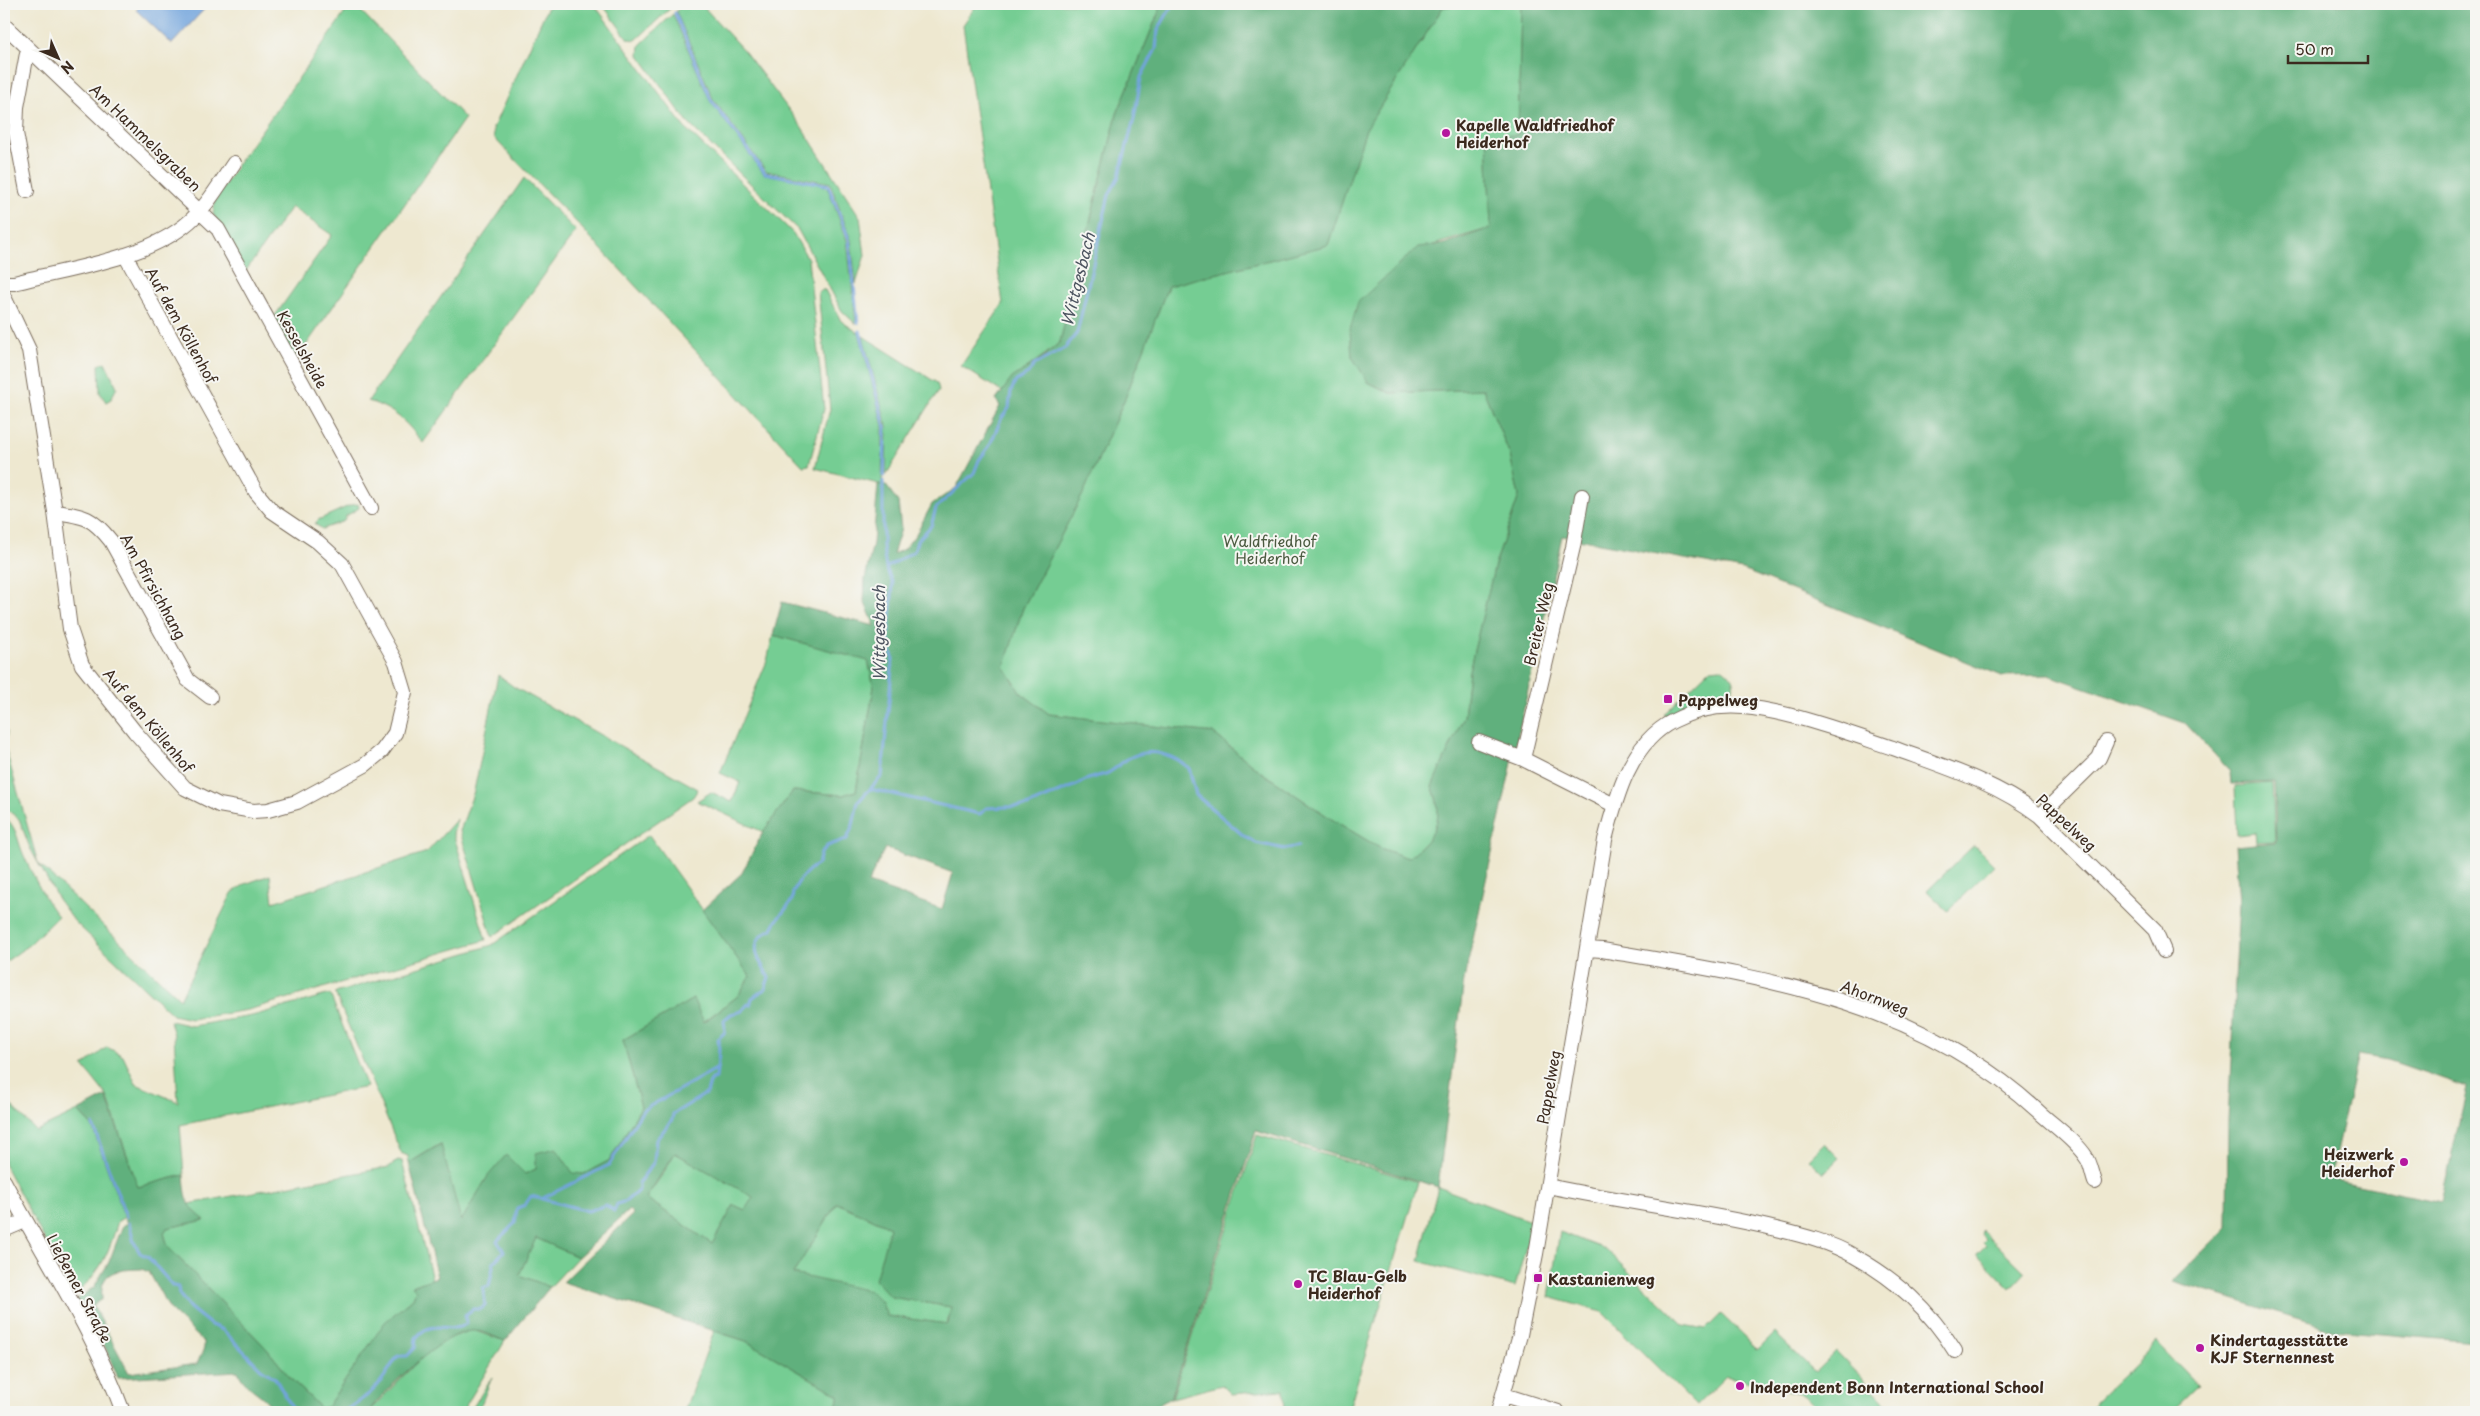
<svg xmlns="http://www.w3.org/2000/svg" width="2480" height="1416" viewBox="0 0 2480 1416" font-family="'Playpen Sans',sans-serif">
  <rect width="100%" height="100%" fill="#f6f6f2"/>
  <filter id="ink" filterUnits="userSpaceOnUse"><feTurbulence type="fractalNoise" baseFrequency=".02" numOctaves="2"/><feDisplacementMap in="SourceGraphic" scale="10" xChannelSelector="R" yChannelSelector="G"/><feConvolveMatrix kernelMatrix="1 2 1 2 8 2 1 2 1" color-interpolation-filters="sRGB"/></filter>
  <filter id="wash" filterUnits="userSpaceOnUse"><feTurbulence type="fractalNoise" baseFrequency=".0096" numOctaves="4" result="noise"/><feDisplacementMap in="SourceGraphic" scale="20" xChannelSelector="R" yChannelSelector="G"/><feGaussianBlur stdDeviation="1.12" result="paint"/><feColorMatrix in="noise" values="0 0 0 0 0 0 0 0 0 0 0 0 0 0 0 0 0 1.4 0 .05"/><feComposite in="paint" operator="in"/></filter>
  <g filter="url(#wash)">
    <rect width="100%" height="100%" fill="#eee8d0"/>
    <path fill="#75cd93" stroke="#587c58" d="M549,4H594L684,127L793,233L808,259L824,409L809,465L803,466L576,222L494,138L493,128Z
      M602,4H675L636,40L628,39Z
      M684,4H701L745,52L801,126L860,217L865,255L856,284L851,240L830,183L766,171L713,99L676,11Z
      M977,4H1162L1117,114L1060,342C1041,360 1018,370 1002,392L961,366L1003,304L963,25Z
      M1467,4H1521L1518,135L1487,137L1491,228L1433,245L1368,382L1390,393L1483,389L1510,455L1519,496L1495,565L1469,671L1464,717L1432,786C1446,820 1434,837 1408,858L1380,848L1333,820L1261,772L1213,733L1049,714L1021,693L1004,666L1023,608L1083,494L1126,396L1168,286L1328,245L1366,129L1443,7Z
      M349,7H357L465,118L295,361L272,320L332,235L291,207L245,272L213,214L215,201L237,165Z
      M673,14L710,101L764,174L824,185L828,189L847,240L856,324L842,311L798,230L688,123L639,55L640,45Z
      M524,178L576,231L423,443C405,421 396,410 368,401Z
      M822,290H825L841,321L859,333L883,426L882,485L815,468L830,409L818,292Z
      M863,336L937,383L939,390L886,475L887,426Z
      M105,362L117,387L111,399L106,402L100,393L99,365Z
      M358,504L359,508L346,516L344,521L322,529L315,524L318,520L351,505Z
      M773,635L868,660L874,687L856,791L843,795L793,791L763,832L697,801L711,792L732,802L740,782L720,773L767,661Z
      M1721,668C1732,675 1738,684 1729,696L1691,705L1665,716V713L1710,669Z
      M498,675L514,687L698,789L693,797L492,937L460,831L474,791Z
      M4,728L7,732L5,747L38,863L180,999L232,893L245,884L270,875L273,902L427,852L457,819L453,833L486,940L248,1010L191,1019L173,1015L75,922L58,899L30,848L19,819L4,807Z
      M2272,783L2275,841L2256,842L2255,833L2237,835L2235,786Z
      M4,817C16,825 17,838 22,851C28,866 47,905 58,916L30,944L4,963Z
      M649,835L750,976L738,996L703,1022L693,999L623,1040L641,1107L610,1160L584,1174L577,1175L536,1169L525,1174L488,1176L461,1222L440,1144L409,1163L408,1156L401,1153L335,993L492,945Z
      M1974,845L1994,865L1948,911L1927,891Z
      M330,994L367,1087L180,1125L184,1175L138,1187L107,1096L83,1066L107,1047L123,1056L136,1084L178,1102L174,1035L170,1021L192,1026L252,1016Z
      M4,1098L36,1131L78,1111L92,1126L125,1217L118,1221C109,1252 101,1274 74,1294L4,1164Z
      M1257,1135L1418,1182L1348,1412H1285L1284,1390L1231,1394L1222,1385L1172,1398Z
      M1824,1143L1839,1158L1823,1174L1808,1159Z
      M675,1153L754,1197L745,1210L734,1205L712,1244L646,1198L664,1172Z
      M398,1160L402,1161L432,1279L412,1286L416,1290L413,1298L385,1323L327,1407L321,1408L292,1380L266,1348L168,1247L164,1233L167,1228L205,1220L191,1210L189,1204L389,1167Z
      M1438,1187L1533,1222L1515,1287L1419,1261Z
      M837,1203L890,1227L891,1297L951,1307L947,1324L887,1316L881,1301L793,1274Z
      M1983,1231L2025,1272L2010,1288L1977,1254L1986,1245L1983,1242L1986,1239L1981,1233Z
      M1560,1232L1605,1249L1684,1325L1706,1329L1721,1314L1758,1350L1775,1333L1815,1372L1836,1351L1895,1412H1820L1803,1395L1726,1376L1696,1406L1602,1312L1549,1297Z
      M536,1238L578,1257L550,1287L519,1275Z
      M472,1330L505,1341L462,1412H368L423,1356L447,1339Z
      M714,1331L746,1341L839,1395L835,1412H684Z
      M2157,1343L2198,1386L2171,1412H2086Z
      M492,1377L478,1412H470Z"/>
    <path fill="#60b07d" stroke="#4e6d4e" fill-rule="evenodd" d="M1162,4H1467L1443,7L1366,129L1328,245L1168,286L1126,396L1083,494L1023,608L1004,667L1021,693L1049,714L1213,733L1261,772L1333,820L1380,848L1408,858C1434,837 1446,820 1432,786L1464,717L1469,671L1495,565L1519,496L1510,455L1483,389L1390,393L1368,382L1352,357L1350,329L1358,302L1418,247L1444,244L1491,228L1487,136L1518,135L1521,4H2476V1342L2333,1330L2173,1281L2227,1227L2228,1120L2239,902L2235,846L2276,842L2274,782L2231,784L2230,771L2185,723L2049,675L2002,676L1743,570L1562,536L1464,980L1438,1187L1256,1131L1171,1398L1145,1412H835L839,1395L746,1341L563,1282L633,1214L629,1210L578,1257L536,1238L519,1275L550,1287L505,1341C496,1338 482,1330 472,1331C444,1331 385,1390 368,1412H274C267,1394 244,1390 238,1371L118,1378L106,1349L75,1301L94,1287L109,1262L123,1225L127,1224L92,1126L78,1111L106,1096L138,1187L184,1175C186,1198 186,1206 205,1220L167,1228L164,1233L168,1247L266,1348L292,1380L321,1408L327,1407L385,1322L413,1298L416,1290L412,1286L437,1277L409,1163L441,1144L461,1221L488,1176L506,1155L525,1174L536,1169V1153L556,1148L573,1173L584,1174L610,1160L641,1107L623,1040L693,999L704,1022L738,996L750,976L702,910L742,873L763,832L793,791L843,795L856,791L874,687L868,661L773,635L782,602L875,626L864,601L865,579L873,543L878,484L886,485L898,502L901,529L893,554L904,549L916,534L932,504L956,488L1000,406L996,400L1012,378L1046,355L1060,342L1117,114ZM885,848L953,873L942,909L868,883ZM2358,1055L2388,1060L2467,1087L2441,1202L2330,1179ZM675,1153L753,1197L745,1210L734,1205L712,1244L646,1198ZM837,1203L890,1227L875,1280L891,1297L951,1307L948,1324L887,1316L881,1301L870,1291L793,1274ZM141,1269L149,1272L170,1310L204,1342V1348L197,1364L129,1373L93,1305L102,1299C99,1269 119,1270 141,1269Z"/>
    <path fill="#72a4dd" stroke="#56677e" d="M142,4H209L172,44L136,10Z"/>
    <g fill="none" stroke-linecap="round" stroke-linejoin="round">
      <path stroke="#72a4dd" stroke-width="3" d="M670,4L672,6
        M675,13L711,100L765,173L828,185L849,239L858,323
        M860,331L885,427L884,476
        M883,481V547L886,568
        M870,789L980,814L986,808L1027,806L1079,784C1087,777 1098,777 1108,773C1116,769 1122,761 1131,757C1151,747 1173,755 1189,768L1196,795L1244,836L1256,843L1285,849L1298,846
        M93,1125L126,1217
        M543,1198L609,1165L643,1110L716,1069
        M129,1223L134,1242L140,1253L148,1257L173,1286L178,1287L179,1294L190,1308L211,1325L223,1330L261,1369L275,1378L292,1407V1412
        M344,1412C352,1405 362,1400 370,1393C383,1383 388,1369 398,1356H407L415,1348L416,1338C433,1316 453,1336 467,1323L465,1315L473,1309H481L485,1305L483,1288L489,1286L494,1262L504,1251L497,1241L515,1223L517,1208L525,1205L531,1196L588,1211L606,1205L614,1211L617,1204L626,1201L639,1190V1182L654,1162L656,1140L672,1120L673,1114L707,1093L711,1079L716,1078C717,1063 721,1054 718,1039L725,1032L724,1020L731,1014L742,1011L748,1004L750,1005L752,998L765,989L769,977C756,957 747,941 772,929C777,916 787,910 792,900C793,898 792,895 793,893C797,881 808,869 818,864L821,853L827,846L847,839L853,825L858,802L882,776L893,658L888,638L893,584L886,568L914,551L917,541L931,526L936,508L974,473L979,460L990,445L1001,419L1009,408L1011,391L1016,381L1028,374L1034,365L1065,348L1077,333L1109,195L1119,176L1134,119L1141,77L1156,49L1158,30L1173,4"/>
    </g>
  </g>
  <g filter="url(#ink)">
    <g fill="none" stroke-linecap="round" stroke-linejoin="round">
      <defs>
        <path id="minor" d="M4,25L218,229L371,508
          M27,191L16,133L17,107L28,48
          M4,283H14C67,269 140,260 184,226C205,210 219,185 234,163
          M4,297L29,350L55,512L70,629L82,665L135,732L185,788L219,805L253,811L268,810L297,802L365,765L382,751L395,733L405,692L396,662L342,564L318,542L272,511L256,492L125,255
          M55,512C85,516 92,517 111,541L188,680L210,697
          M1479,742L1523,759L1614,805
          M1523,759L1573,547L1582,496
          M2040,816L2099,758L2106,742
          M1588,949L1602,950C1759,977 1918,999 2039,1112C2053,1125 2076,1141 2086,1157C2091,1163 2092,1174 2095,1182
          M4,1181C44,1257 94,1331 123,1412
          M1548,1186C1621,1202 1695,1210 1768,1227C1796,1234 1829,1241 1854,1256C1897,1280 1929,1309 1955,1351
          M4,1230L25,1221
          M1504,1395L1558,1412
          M1498,1412L1520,1335L1536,1254L1605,840C1616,797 1630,743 1673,721C1694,710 1719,705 1743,707C1789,711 1848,733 1893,748C1945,767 1996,782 2040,816L2155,930L2164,951"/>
      </defs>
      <use href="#minor" stroke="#7a6c5c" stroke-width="16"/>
      <use href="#minor" stroke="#fff" stroke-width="14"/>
    </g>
  </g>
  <g fill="#b5179e" stroke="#f6f6f2" stroke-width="2">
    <circle cx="1446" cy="133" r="5"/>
    <rect x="1663" y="694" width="10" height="10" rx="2.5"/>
    <circle cx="2404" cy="1162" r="5"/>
    <rect x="1533" y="1273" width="10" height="10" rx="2.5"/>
    <circle cx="1298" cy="1284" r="5"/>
    <circle cx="2200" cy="1348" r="5"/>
    <circle cx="1740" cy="1386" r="5"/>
  </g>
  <g text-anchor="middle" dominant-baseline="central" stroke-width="4" stroke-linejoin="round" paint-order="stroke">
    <g font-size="15" font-weight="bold" fill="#3b2a1e" stroke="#f6f6f2" text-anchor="start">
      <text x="1456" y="124">Kapelle Waldfriedhof<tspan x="1456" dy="17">Heiderhof</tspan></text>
      <text x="1678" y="699">Pappelweg</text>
      <text x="2394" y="1153" text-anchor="end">Heizwerk<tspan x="2394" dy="17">Heiderhof</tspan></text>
      <text x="1308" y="1275">TC Blau-Gelb<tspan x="1308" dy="17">Heiderhof</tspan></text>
      <text x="1548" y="1278">Kastanienweg</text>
      <text x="2210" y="1339">Kindertagesstätte<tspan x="2210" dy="17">KJF Sternennest</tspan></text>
      <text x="1750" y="1386">Independent Bonn International School</text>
    </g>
    <g font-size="15" fill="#3b2a1e" stroke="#f6f6f2">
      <text transform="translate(146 137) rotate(44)">Am Hammelsgraben</text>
      <text transform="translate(182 325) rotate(61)">Auf dem Köllenhof</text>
      <text transform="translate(303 349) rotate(61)">Kesselsheide</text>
      <text transform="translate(154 586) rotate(61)">Am Pfirsichhang</text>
      <text transform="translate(1538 624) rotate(-77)">Breiter Weg</text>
      <text transform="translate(149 720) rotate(50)">Auf dem Köllenhof</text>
      <text transform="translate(2067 822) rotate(43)">Pappelweg</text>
      <text transform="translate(1875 997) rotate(21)">Ahornweg</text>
      <text transform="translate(1548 1087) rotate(-80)">Pappelweg</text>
      <text transform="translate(80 1288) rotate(62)">Ließemer Straße</text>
    </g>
    <g font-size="15" fill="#4c5b41" stroke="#f6f6f2">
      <text x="1270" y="540">Waldfriedhof<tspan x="1270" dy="17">Heiderhof</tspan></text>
    </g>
    <g font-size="16" font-style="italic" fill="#4e5561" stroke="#f6f6f2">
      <text transform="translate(1077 279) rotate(-76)">Wittgesbach</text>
      <text transform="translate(878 633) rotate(-90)">Wittgesbach</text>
    </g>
  </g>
  <rect width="2480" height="1416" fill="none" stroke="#f6f6f2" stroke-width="20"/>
  <g transform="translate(58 58) rotate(135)" stroke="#f6f6f2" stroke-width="4" paint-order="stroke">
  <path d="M0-4L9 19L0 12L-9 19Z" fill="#3b2a1e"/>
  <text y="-8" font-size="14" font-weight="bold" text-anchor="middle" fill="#3b2a1e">N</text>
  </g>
  <path d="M2288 55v8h80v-8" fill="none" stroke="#3b2a1e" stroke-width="2.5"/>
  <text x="2295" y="55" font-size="15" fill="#3b2a1e" stroke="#f6f6f2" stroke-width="4" paint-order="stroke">50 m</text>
</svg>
